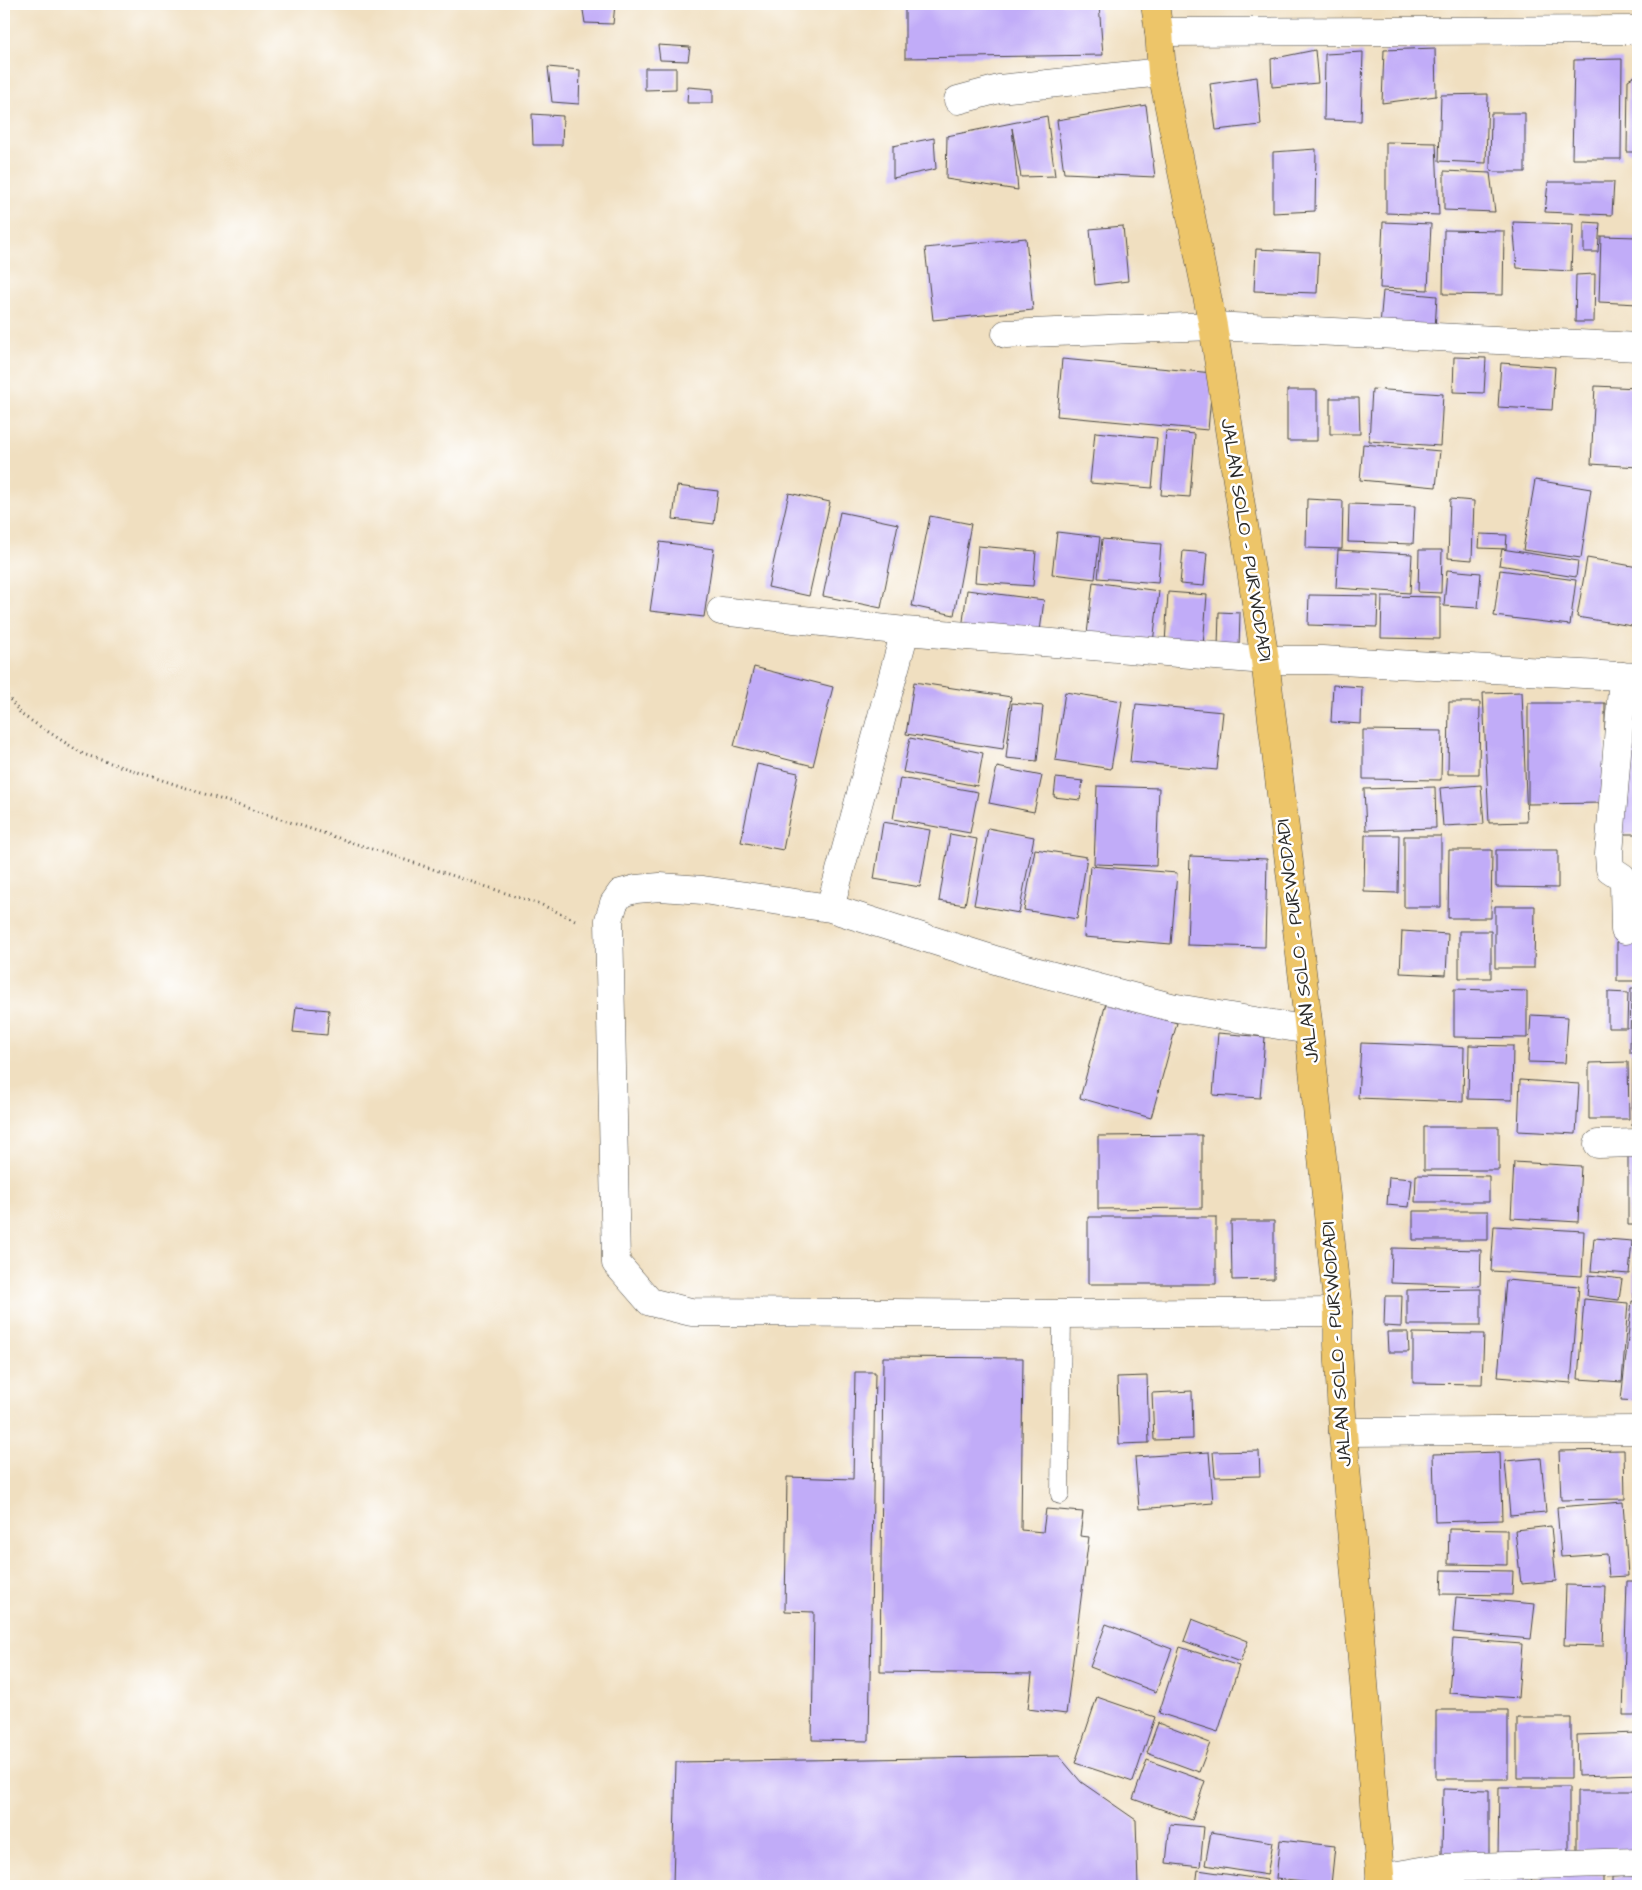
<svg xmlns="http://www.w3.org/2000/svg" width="1642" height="1890" viewBox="0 0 1642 1890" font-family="'Architects Daughter',sans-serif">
  <rect width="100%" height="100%" fill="#fff"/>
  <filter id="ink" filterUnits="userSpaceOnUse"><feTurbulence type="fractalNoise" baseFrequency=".02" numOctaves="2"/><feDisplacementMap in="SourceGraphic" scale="10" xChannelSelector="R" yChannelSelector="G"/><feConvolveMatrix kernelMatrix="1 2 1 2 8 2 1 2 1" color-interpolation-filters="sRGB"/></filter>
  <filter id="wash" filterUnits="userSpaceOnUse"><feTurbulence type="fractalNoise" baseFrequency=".0096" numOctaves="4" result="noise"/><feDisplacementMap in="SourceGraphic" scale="20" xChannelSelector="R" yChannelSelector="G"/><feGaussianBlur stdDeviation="1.12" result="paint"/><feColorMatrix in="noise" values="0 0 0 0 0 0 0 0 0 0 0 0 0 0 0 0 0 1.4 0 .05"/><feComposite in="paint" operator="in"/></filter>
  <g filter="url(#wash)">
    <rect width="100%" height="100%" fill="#f0dfc0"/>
    <g id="blocks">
      <path fill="#c1acf8" d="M582,4H615L613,24L585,23Z
        M905,4H1099L1103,55L905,58Z
        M658,45L690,47L688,61L660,60Z
        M1435,48L1436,96L1382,103L1384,50Z
        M1315,50L1318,83L1272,87L1271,59Z
        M1363,52L1361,121L1324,120L1325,54Z
        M1622,59L1621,159H1572L1574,60Z
        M548,67L580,70L579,104L552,102Z
        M645,68H676V89L645,90Z
        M1638,74V152H1627L1628,80Z
        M1257,77L1261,125L1216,130L1210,84Z
        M688,87L713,89V103H687Z
        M1488,94L1486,163L1439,161L1441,95Z
        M1146,105L1155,177L1064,173L1057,120Z
        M1491,113H1525V172H1495L1490,169Z
        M532,114L563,116L562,145H533Z
        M1047,116L1055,176L1021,177L1012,128L1018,190L946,179L947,136Z
        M934,138L936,169L893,178V146Z
        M1386,142L1436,143L1439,215L1386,213Z
        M1316,149L1315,211L1273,213V152Z
        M1444,171L1490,173L1495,212L1444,210Z
        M1548,182H1614L1612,215L1545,212Z
        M1383,222L1431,224L1428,290L1380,288Z
        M1513,222L1573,224L1571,271L1517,268Z
        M1584,222L1600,223L1598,252H1584Z
        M1123,226L1128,281L1095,285L1090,229Z
        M1444,230L1504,231L1503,295L1443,294Z
        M1601,236L1638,237V304L1599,302Z
        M1026,238L1033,310L933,320L925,248Z
        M1256,249L1319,252L1317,293L1254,291Z
        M1595,274L1594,322H1575L1576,275Z
        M1383,291L1437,296L1435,329L1380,325Z
        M1454,357L1486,358L1484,393L1453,392Z
        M1062,359L1213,373L1208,430L1057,416Z
        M1501,363L1555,367L1552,410L1498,407Z
        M1595,386L1638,388V467L1591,464Z
        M1372,389L1443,394L1440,446L1369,441Z
        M1287,390H1317V441H1287Z
        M1330,398H1359L1360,434H1330Z
        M1166,431L1195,434L1190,497L1161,495Z
        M1095,432L1157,438L1152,488L1090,483Z
        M1363,444L1440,451L1436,487L1360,480Z
        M1535,480L1591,489L1581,558L1523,550Z
        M677,486L718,491L714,524L673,519Z
        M789,493L830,502L809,596L768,587Z
        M1307,499L1343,501L1342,549L1306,548Z
        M1450,499L1474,501L1472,560L1448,558Z
        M1349,504L1415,506L1413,544L1348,542Z
        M840,512L898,524L881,608L823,596Z
        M930,516L971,524L954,615L912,606Z
        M1057,532L1100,537L1095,579L1052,574Z
        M1480,534L1507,535L1506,549L1479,548Z
        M1102,539L1161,544L1158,583L1098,578Z
        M660,542L714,549L704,617L650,611Z
        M978,546L1036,551L1033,586L975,582Z
        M1502,549L1578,561L1576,577L1499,565Z
        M1338,550L1412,554L1410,593L1336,588Z
        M1419,550H1442L1441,593L1418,592Z
        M1183,551L1207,553L1204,586L1180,584Z
        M1587,558L1638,567V627L1577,617Z
        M1447,570L1481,573L1478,608L1444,606Z
        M1500,570L1576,580L1570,625L1494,616Z
        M1093,582L1159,591L1153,643L1087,634Z
        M967,590L1044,600L1039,639L962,629Z
        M1168,592L1207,595L1203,646L1165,644Z
        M1309,595L1378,596L1377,627L1308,625Z
        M1382,596L1440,597V639L1381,638Z
        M1219,612L1240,613L1239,648L1218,647Z
        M754,667L833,687L813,766L734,746Z
        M914,682L1011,697L1003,749L906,734Z
        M1333,685L1362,687L1361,724L1331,722Z
        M1065,692L1122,701L1111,769L1055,760Z
        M1522,692L1527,822L1489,823L1483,693Z
        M1449,702H1480L1479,774H1448Z
        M1012,703L1043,706L1037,761L1006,758Z
        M1528,703H1605V803L1528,804Z
        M1136,704L1223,712L1217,770L1130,762Z
        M1622,710H1638V834H1622Z
        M1363,730L1442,731L1441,780L1363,779Z
        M910,738L983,753L977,786L903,772Z
        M757,764L798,773L783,850L741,842Z
        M997,767L1042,776L1034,812L989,803Z
        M900,778L978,792L970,833L893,819Z
        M1056,778L1083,781L1080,800L1054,797Z
        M1481,785L1484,824L1443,826L1440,788Z
        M1097,786L1159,788L1156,866L1094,864Z
        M1435,787L1436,828L1366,830L1364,789Z
        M883,822L930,830L920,887L874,879Z
        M988,828L1034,837L1019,913L974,905Z
        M950,834L977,839L965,905L939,901Z
        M1365,835H1399L1398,893L1364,892Z
        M1404,836H1441V907H1404Z
        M1035,849L1087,857L1077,919L1024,910Z
        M1449,850H1492L1491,918H1448Z
        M1496,850H1558V888L1496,887Z
        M1190,856L1267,859L1265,947L1187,945Z
        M1090,866L1177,873L1171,944L1084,937Z
        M1495,906H1535L1534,968H1495Z
        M1402,931L1448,934L1446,975L1400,973Z
        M1459,931H1491V978H1459Z
        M1617,935L1638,936V981H1617Z
        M1631,988H1638V1053H1630Z
        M1454,989L1527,991V1038L1454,1037Z
        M1608,992L1628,993L1627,1028H1608Z
        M1106,1003L1177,1023L1151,1118L1080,1098Z
        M296,1007L329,1010L327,1035L293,1032Z
        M1531,1015L1568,1017L1565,1063L1528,1062Z
        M1218,1033L1265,1037L1260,1098L1213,1095Z
        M1361,1043L1464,1047L1463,1102L1358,1098Z
        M1469,1045L1513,1046L1512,1100L1468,1099Z
        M1633,1059H1638V1126H1632Z
        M1628,1062L1629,1119H1589V1063Z
        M1520,1080L1579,1084L1576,1134L1518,1131Z
        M1424,1127H1499V1170H1424Z
        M1202,1135V1208L1098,1209V1136Z
        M1628,1147H1638V1225H1628Z
        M1514,1162L1581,1166L1578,1222L1511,1218Z
        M1416,1175L1489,1176V1202H1415Z
        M1389,1177L1412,1179L1409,1207L1387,1205Z
        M1413,1211H1488V1240H1413Z
        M1088,1217H1216V1284H1088Z
        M1231,1221H1274V1279L1232,1280Z
        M1494,1226L1584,1231L1582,1276L1491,1271Z
        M1635,1229H1638V1298H1634Z
        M1594,1238L1632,1241L1629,1274L1591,1271Z
        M1392,1248L1481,1250L1480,1286L1391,1283Z
        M1589,1275L1622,1279L1619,1300L1587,1296Z
        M1506,1280L1579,1286L1571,1383L1498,1377Z
        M1481,1289V1325H1407V1290Z
        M1385,1296H1402L1401,1327L1384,1326Z
        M1584,1299L1628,1303L1622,1382L1578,1379Z
        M1632,1301L1638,1302V1401L1621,1400Z
        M1387,1332H1408L1409,1352H1388Z
        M1413,1333L1484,1334L1482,1384L1413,1383Z
        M883,1357L1023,1358L1021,1530L1043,1532L1046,1509L1083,1512L1080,1536L1089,1537L1066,1714L1028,1709L1032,1674L880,1672Z
        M855,1372H875L869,1741L812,1740L814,1612L785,1611L787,1477L853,1479Z
        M1147,1376L1149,1443L1119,1444L1117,1377Z
        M1192,1391L1193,1439L1154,1440L1152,1393Z
        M1624,1450L1625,1499L1561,1500L1559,1451Z
        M1259,1451L1260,1476L1215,1477L1213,1452Z
        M1209,1452L1213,1503L1139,1509L1135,1457Z
        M1500,1452L1502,1520L1435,1522L1433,1454Z
        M1541,1458L1546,1512L1510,1515L1505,1461Z
        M1623,1502L1628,1576L1609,1577L1607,1554L1561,1557L1557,1507Z
        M1551,1526L1556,1581L1521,1584L1515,1530Z
        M1449,1529L1507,1530V1565L1448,1564Z
        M1442,1570L1513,1571L1512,1595L1441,1594Z
        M1627,1581H1638V1715H1623Z
        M1566,1585L1605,1586L1603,1646L1564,1645Z
        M1456,1597L1535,1604L1531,1639L1453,1632Z
        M1192,1619L1248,1641L1240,1662L1184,1641Z
        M1106,1624L1172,1649L1156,1692L1090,1667Z
        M1453,1639L1522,1644L1518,1698L1449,1693Z
        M1180,1647L1239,1666L1218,1732L1159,1713Z
        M1097,1697L1155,1717L1133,1782L1075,1763Z
        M1436,1710H1508V1779H1436Z
        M1517,1718H1571V1778H1517Z
        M1158,1723L1210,1743L1199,1772L1147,1753Z
        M1638,1733V1774L1578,1776L1577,1735Z
        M1059,1756L1081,1782L1136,1820L1138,1886H673L676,1762Z
        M1147,1760L1205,1781L1192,1820L1133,1799Z
        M1499,1787H1569V1857L1498,1856Z
        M1443,1789L1489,1790V1855H1442Z
        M1577,1791H1638V1850H1577Z
        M1170,1824L1204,1827L1200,1867L1166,1863Z
        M1211,1832L1273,1842L1267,1875L1205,1865Z
        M1280,1840L1335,1846L1331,1885L1276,1879Z
        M1198,1870L1267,1880L1266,1886H1196Z
        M1476,1871L1477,1886H1443L1442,1874Z
        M1531,1874L1532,1886H1483V1876Z
        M1603,1874V1886H1541V1876Z
        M1638,1876V1886H1612V1877Z"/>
    </g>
  </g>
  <g filter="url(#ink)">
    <use href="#blocks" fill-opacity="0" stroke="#494641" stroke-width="1"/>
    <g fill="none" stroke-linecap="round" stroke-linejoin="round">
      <defs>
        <path id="lane" d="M1060,1495L1062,1314"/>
        <path id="street" d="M1159,32L1638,30
          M958,100L999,89L1162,72
          M1006,334L1213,326L1638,347
          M721,611L905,631L1265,660H1322L1638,677
          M1623,676L1609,854L1610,869L1622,877L1624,884L1625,930
          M830,908L905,631
          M1309,1030L1171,1007L1008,964L830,908L703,890L660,887L636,889L621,893L614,903L609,920L616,1263L650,1302L691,1312L1062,1314L1338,1312
          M1598,1144L1638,1143
          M1343,1432L1638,1430
          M1380,1878L1439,1868L1638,1862"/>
        <path id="primary" d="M1155,4L1159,32L1162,72L1213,326L1265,660L1309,1030L1338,1312V1345L1343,1432L1381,1886"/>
      </defs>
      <use href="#lane" stroke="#494641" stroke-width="19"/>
      <use href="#street" stroke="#494641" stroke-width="29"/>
      <use href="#primary" stroke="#494641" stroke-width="29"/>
      <path stroke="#494641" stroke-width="3" stroke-dasharray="1 4" stroke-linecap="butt" d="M4,692L22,715L83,754L542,905L575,920"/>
      <use href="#lane" stroke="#fff" stroke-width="18"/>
      <use href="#street" stroke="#fff" stroke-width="28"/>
      <use href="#primary" stroke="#edc569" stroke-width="28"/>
    </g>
  </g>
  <g text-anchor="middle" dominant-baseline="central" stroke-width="5" stroke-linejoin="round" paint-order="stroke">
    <g font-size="19" fill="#2b2b2b" stroke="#fff">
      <text transform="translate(1246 540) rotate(81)">JALAN SOLO - PURWODADI</text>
      <text transform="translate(1298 941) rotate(-97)">JALAN SOLO - PURWODADI</text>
      <text transform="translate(1337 1344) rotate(-94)">JALAN SOLO - PURWODADI</text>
    </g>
  </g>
  <rect width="1642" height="1890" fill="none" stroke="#fff" stroke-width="20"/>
</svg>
